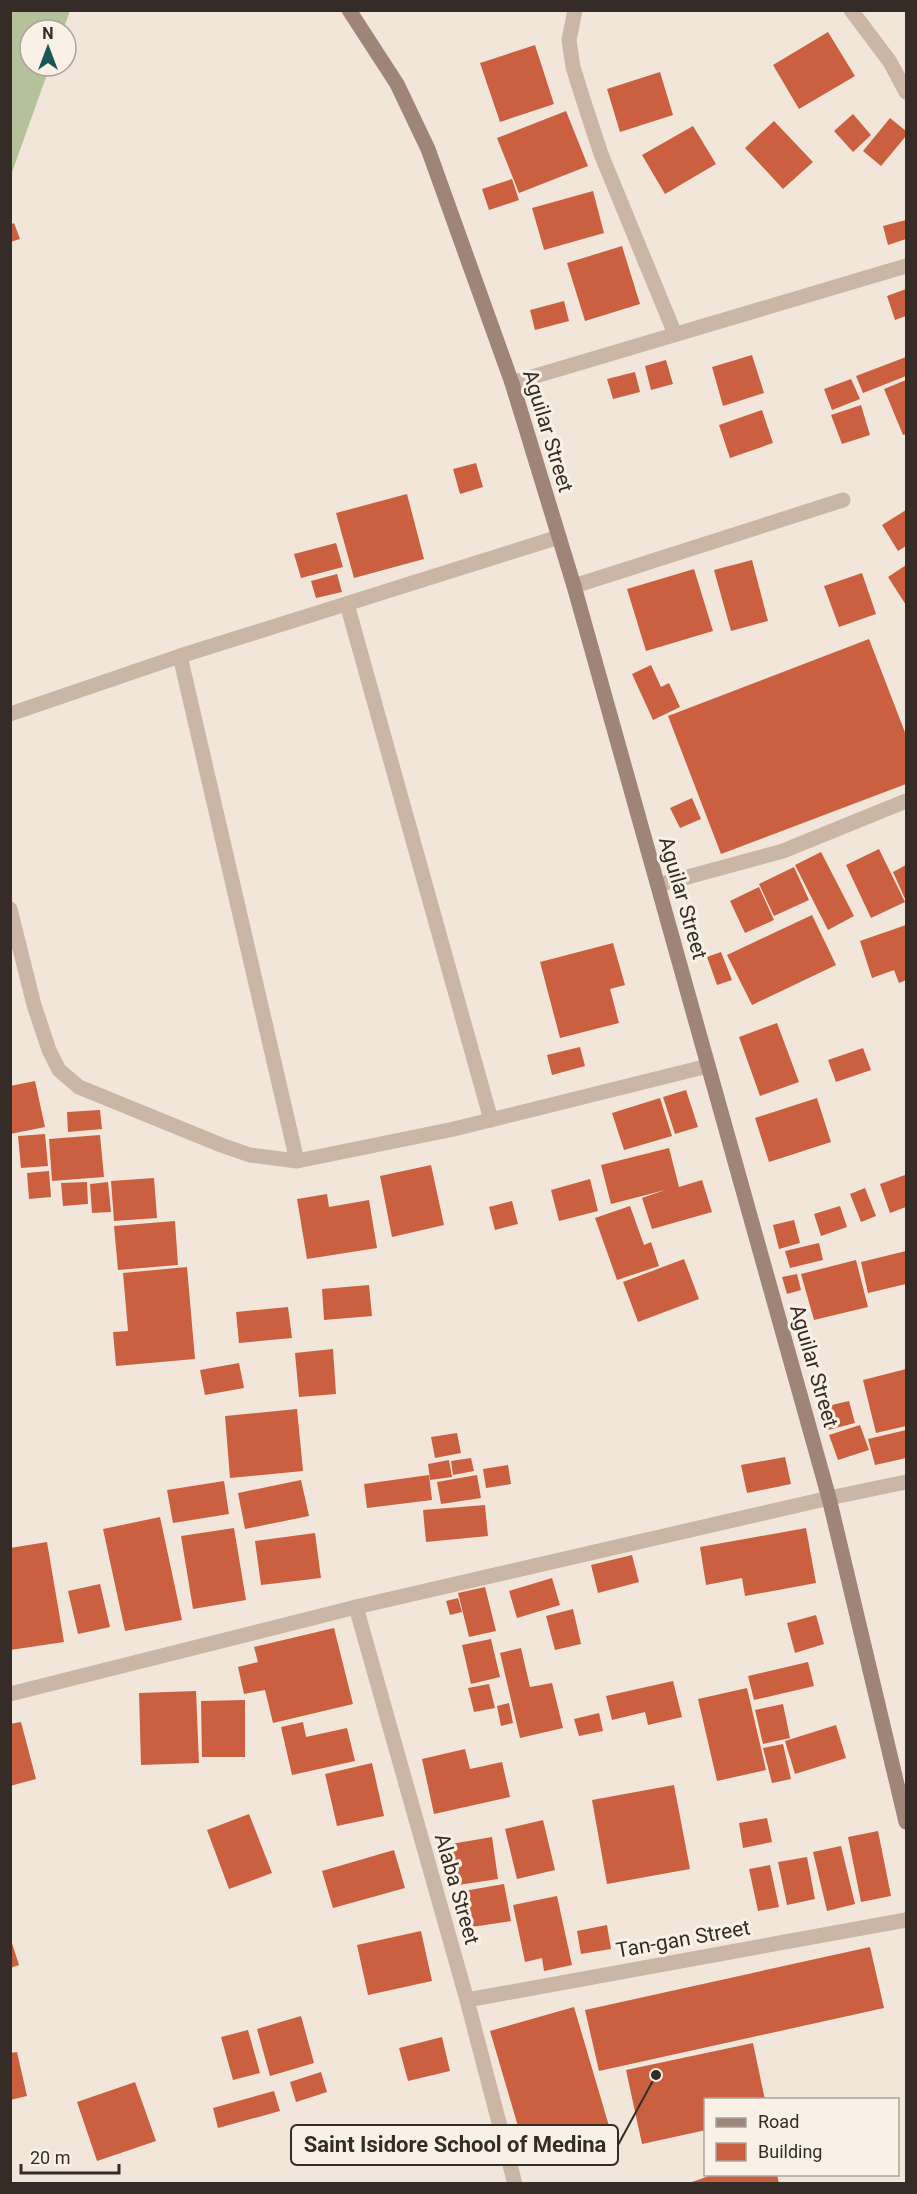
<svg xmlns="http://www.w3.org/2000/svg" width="917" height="2194" viewBox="0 0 917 2194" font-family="Roboto,sans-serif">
  <rect width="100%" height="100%" fill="#f2e6da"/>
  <path fill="#b5c299" d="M11,10L70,11L63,30H30V66H50L11,175Z"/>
  <path fill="#ca6040" d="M828,32L855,76L799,109L773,65Z
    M535,45L554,104L500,122L480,63Z
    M660,72L673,115L620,132L607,89Z
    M566,111L588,166L519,193L497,138Z
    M853,114L871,135L853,152L834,131Z
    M890,118L906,131V136L881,166L863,151Z
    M774,121L813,162L783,189L745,148Z
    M693,126L716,164L665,194L642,155Z
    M512,179L519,200L489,210L482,189Z
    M593,191L604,233L544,250L532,208Z
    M906,220V239L888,245L883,226Z
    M14,223L20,239L10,242V225Z
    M622,246L640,304L585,321L567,263Z
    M906,289V316L895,320L887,296Z
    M564,301L569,321L535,330L530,310Z
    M752,355L764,393L723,406L712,367Z
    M906,357V376L863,393L856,376Z
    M666,360L673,384L651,390L645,366Z
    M635,372L640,392L613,399L607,379Z
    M851,379L860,399L832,410L824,389Z
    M906,380V434L903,435L884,389Z
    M861,405L870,435L842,444L831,415Z
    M762,410L773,443L730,458L719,425Z
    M476,463L483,487L460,494L453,469Z
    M407,494L424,559L354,578L336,513Z
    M906,510V546L898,551L882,525Z
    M336,543L343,567L301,578L294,554Z
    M752,560L768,621L731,631L714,570Z
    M906,565V605L888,577Z
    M694,569L713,631L646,651L627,589Z
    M862,573L876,614L839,627L824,586Z
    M337,574L342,592L316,598L311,581Z
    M869,639L906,735V784L721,854L668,716Z
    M651,665L661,687L669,683L680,707L653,720L632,674Z
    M692,798L701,819L680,828L670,808Z
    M879,849L905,902L871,918L846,865Z
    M821,852L854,916L828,930L795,865Z
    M906,865V901L893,872Z
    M794,867L809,900L774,916L759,884Z
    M759,887L774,920L745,933L730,901Z
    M812,915L836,965L752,1005L727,955Z
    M906,925V980L899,983L894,970L872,978L860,941Z
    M613,943L625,985L610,989L619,1023L560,1038L540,962Z
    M721,952L732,980L717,985L707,957Z
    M777,1023L799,1082L760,1096L739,1037Z
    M580,1047L585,1066L552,1075L547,1055Z
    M863,1048L871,1070L836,1082L828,1060Z
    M35,1081L45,1127L10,1134V1086Z
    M686,1090L698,1127L675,1134L663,1097Z
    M660,1098L672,1136L624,1150L612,1113Z
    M817,1098L831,1142L769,1162L755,1118Z
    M100,1110L102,1129L68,1132L67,1112Z
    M45,1134L48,1166L21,1168L18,1136Z
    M100,1135L104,1177L52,1181L49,1139Z
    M669,1148L679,1187L702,1180L712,1212L652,1229L642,1198L665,1190L611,1204L601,1165Z
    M431,1165L444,1225L392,1237L380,1176Z
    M49,1171L51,1197L29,1199L27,1173Z
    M905,1175L906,1207L890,1213L880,1184Z
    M154,1178L157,1218L114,1221L111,1181Z
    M590,1179L598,1211L559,1221L551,1190Z
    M87,1182L88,1204L63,1206L61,1183Z
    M108,1182L111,1212L92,1213L90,1184Z
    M865,1188L876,1216L861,1222L850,1194Z
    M327,1194L329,1207L369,1200L377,1248L307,1259L297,1199Z
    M512,1201L518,1224L495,1230L489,1207Z
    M630,1206L644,1245L651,1242L659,1266L617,1280L595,1218Z
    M840,1206L847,1227L821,1236L814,1214Z
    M794,1220L800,1243L779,1249L773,1225Z
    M175,1221L178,1265L118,1270L114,1226Z
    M819,1243L823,1260L790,1268L785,1251Z
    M906,1251V1284L868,1293L861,1262Z
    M684,1259L699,1299L638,1322L623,1282Z
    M856,1260L868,1307L814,1320L801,1274Z
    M187,1267L195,1359L116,1366L113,1332L128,1331L123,1273Z
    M797,1274L801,1290L787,1294L782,1277Z
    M369,1285L372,1316L324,1320L322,1289Z
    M288,1307L292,1338L239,1343L236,1312Z
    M333,1349L336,1394L299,1397L295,1353Z
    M239,1363L244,1388L205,1395L200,1370Z
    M906,1369V1426L876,1433L863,1380Z
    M849,1401L855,1423L828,1430L823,1407Z
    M297,1409L303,1471L230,1478L225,1416Z
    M860,1425L869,1450L838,1460L829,1435Z
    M906,1430V1458L875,1465L868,1439Z
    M457,1433L461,1453L435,1458L431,1437Z
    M785,1457L791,1484L747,1493L741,1465Z
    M471,1458L474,1471L453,1475L451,1461Z
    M449,1460L452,1477L430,1480L428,1464Z
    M508,1465L511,1484L486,1488L483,1469Z
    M429,1475L432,1500L367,1508L364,1484Z
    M477,1475L481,1498L441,1504L437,1482Z
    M301,1480L309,1516L245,1529L238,1493Z
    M224,1481L229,1514L173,1523L167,1490Z
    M485,1505L488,1536L426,1542L423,1510Z
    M160,1517L182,1620L125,1631L103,1529Z
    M234,1528L246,1600L193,1609L181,1536Z
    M806,1528L816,1583L745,1596L742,1578L706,1585L700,1547Z
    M315,1533L321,1578L261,1585L255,1541Z
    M47,1542L64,1642L10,1650V1548Z
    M632,1555L639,1582L598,1593L591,1565Z
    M552,1578L560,1605L517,1618L509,1591Z
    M100,1584L110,1627L78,1634L68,1591Z
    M485,1587L496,1631L469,1637L458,1593Z
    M458,1598L462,1612L450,1615L446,1601Z
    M573,1609L581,1644L555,1650L546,1616Z
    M816,1615L824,1644L795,1653L787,1623Z
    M334,1628L353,1704L273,1723L265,1690L244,1694L238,1667L258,1662L254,1647Z
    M491,1639L500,1677L471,1684L462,1645Z
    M521,1648L530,1687L552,1683L563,1728L520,1738L500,1653Z
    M808,1662L814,1686L754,1700L748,1676Z
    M673,1681L682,1717L648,1725L645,1712L612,1720L606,1696Z
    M489,1684L495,1708L474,1712L468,1688Z
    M747,1688L766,1770L717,1781L698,1699Z
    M196,1691L199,1763L141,1765L139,1693Z
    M245,1700V1757H202L201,1701Z
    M509,1703L513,1723L501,1726L497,1706Z
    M783,1704L790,1738L763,1744L755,1710Z
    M599,1713L603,1731L579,1736L574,1719Z
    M21,1722L36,1779L10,1786V1724Z
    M303,1722L306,1737L347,1728L355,1761L292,1775L281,1727Z
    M836,1725L846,1758L795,1774L785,1741Z
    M783,1744L791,1779L772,1783L763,1748Z
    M465,1749L470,1769L502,1762L510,1797L434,1814L422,1759Z
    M372,1763L384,1816L337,1826L325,1774Z
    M674,1785L690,1869L607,1884L592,1800Z
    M249,1814L272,1873L229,1889L207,1830Z
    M767,1818L772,1842L743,1848L739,1823Z
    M543,1820L555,1870L517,1879L505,1829Z
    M878,1831L891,1896L861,1902L848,1837Z
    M492,1837L498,1879L458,1885L451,1844Z
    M841,1846L855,1904L827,1911L813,1852Z
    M394,1850L405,1888L333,1908L322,1871Z
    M807,1857L815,1899L787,1905L778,1862Z
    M770,1865L779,1907L758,1911L749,1869Z
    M504,1884L511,1921L465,1928L458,1892Z
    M557,1896L572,1965L544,1971L542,1958L525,1962L513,1905Z
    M607,1925L611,1949L581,1954L577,1931Z
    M421,1931L432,1981L368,1995L357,1945Z
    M10,1937L19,1965L10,1968Z
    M870,1947L884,2008L599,2071L585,2010Z
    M574,2007L609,2126L525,2150L490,2031Z
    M301,2016L314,2063L270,2076L257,2029Z
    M248,2030L260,2073L233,2080L221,2037Z
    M442,2037L450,2071L408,2081L399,2048Z
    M753,2043L765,2100H706V2130L642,2144L626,2070Z
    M17,2052L27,2096L10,2100V2053Z
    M321,2072L327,2092L296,2102L290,2082Z
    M135,2082L156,2141L97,2161L77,2102Z
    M274,2091L280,2111L218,2128L213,2108Z
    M715,2174H777L779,2184H686Z"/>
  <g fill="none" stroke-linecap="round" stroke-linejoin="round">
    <path stroke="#cbb6a5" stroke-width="15" d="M574,586L843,500
      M658,885L783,851L906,801"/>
    <path stroke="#cbb6a5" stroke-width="15" d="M575,10L569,40L573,67L583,99L601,154L675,334
      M851,10L890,62L906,92
      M512,383L906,266
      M347,604L491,1120
      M180,656L297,1161
      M10,714L180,656L559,537
      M10,909L34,1005L49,1050L59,1070L79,1087L221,1145L250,1155L297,1161L454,1129L708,1066
      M829,1498L906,1482
      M356,1607L467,2000L515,2184
      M467,2000L906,1920"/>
    <path stroke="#cbb6a5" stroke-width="15" d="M10,1694L356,1607L829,1498"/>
    <path stroke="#9e8577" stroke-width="15" d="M349,10L397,84L428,149L512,383L574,586L829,1498L906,1822"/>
  </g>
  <g text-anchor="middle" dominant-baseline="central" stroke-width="6" stroke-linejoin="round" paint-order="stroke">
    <g font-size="21" fill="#362c27" stroke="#faf1e6">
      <text transform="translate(548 431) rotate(73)">Aguilar Street</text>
      <text transform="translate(683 898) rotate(74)">Aguilar Street</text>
      <text transform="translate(814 1366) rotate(74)">Aguilar Street</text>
      <text transform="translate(457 1889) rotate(74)">Alaba Street</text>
      <text transform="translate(683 1939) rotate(-10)">Tan-gan Street</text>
    </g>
  </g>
  <path fill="none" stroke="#362c27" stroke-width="2" d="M656 2075L618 2145"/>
  <circle fill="#362c27" stroke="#faf1e6" stroke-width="2" cx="656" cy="2075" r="6"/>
  <rect fill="#faf1e6" stroke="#362c27" stroke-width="2" x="291" y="2125" width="327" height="40" rx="6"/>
  <g font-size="22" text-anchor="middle" font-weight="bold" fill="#362c27">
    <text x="455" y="2152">Saint Isidore School of Medina</text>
  </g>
  <rect width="917" height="2194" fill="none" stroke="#362c27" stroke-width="24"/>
  <rect x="704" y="2098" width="195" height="78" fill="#faf1e6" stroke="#aca29a" stroke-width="1.5"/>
  <rect x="716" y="2118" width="30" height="9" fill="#9e8577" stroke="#aca29a" stroke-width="1.5"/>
  <text x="758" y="2128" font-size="18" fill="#362c27">Road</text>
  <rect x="716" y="2143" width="30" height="18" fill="#ca6040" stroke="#aca29a" stroke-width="1.5"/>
  <text x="758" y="2158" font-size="18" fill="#362c27">Building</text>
  <g transform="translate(48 48)"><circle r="28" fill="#faf1e6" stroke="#aca29a" stroke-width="1.5"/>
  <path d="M0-4.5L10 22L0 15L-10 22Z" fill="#1b5659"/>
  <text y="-9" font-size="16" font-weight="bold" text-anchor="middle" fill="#362c27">N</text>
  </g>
  <path d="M21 2164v9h98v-9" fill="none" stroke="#362c27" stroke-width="3"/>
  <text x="30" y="2164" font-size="18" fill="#362c27" stroke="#faf1e6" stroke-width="4.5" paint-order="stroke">20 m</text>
</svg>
